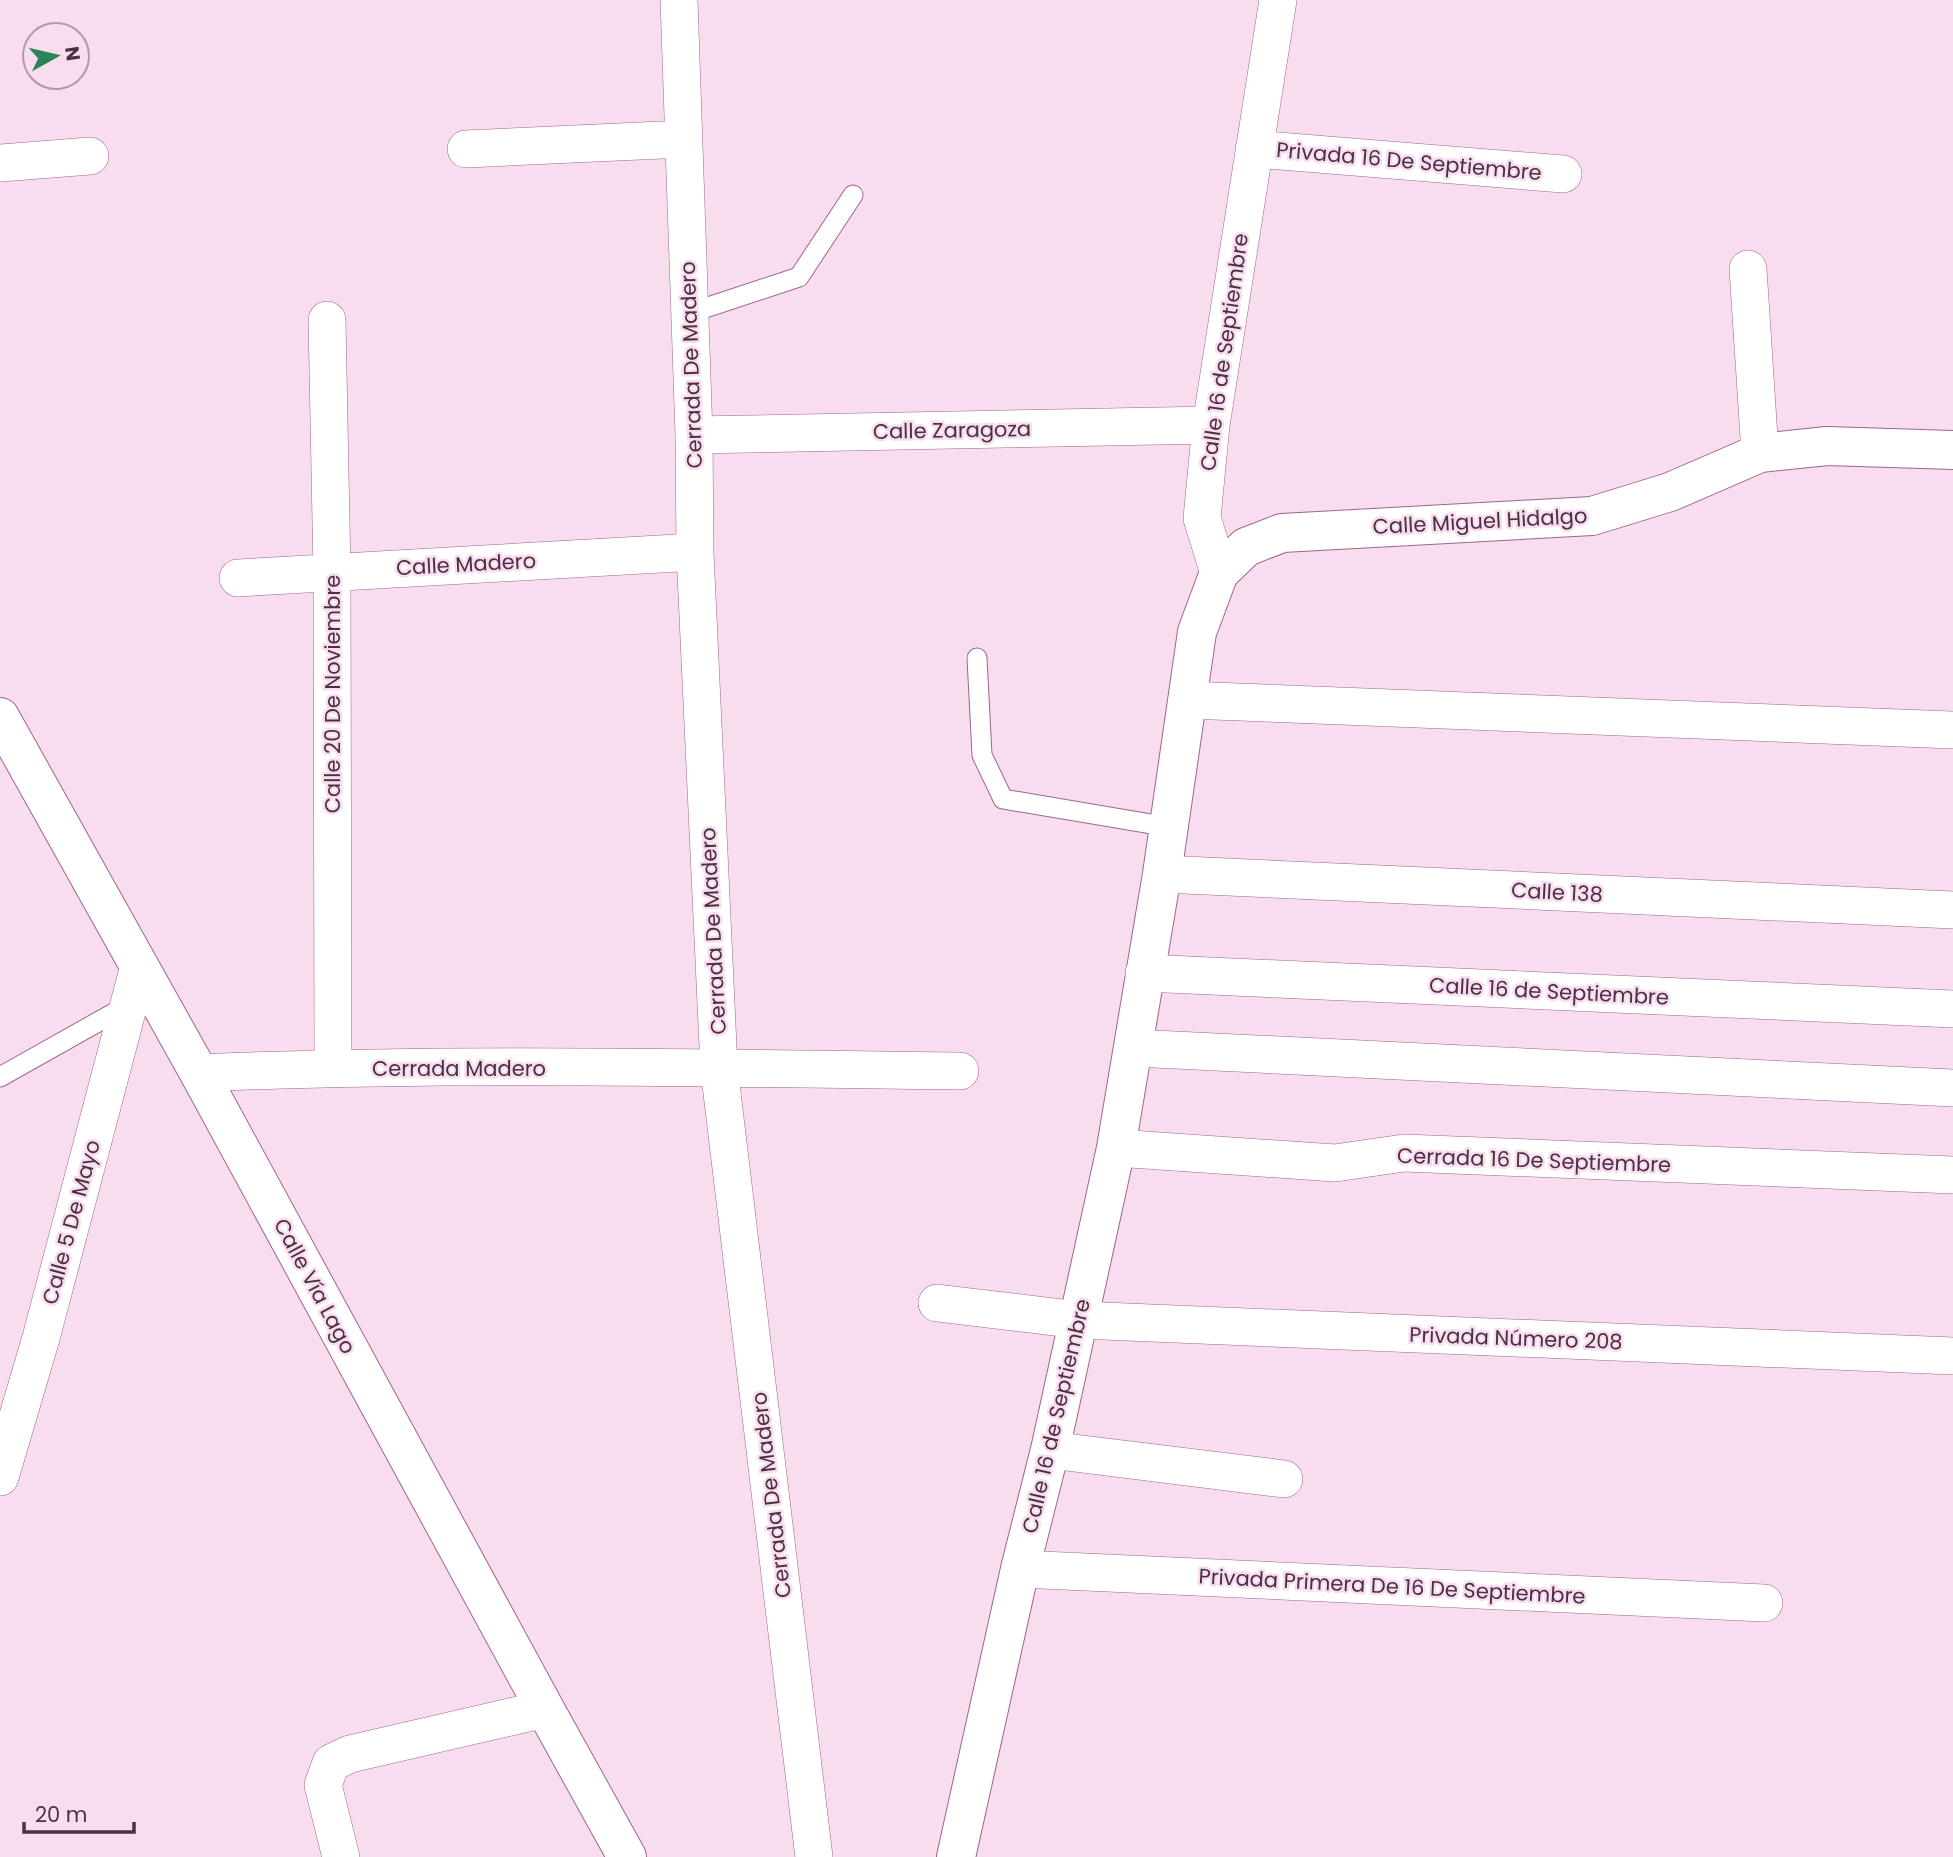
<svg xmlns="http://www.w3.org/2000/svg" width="1953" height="1857" viewBox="0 0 1953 1857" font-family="Poppins,sans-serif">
  <rect width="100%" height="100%" fill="#f8ddef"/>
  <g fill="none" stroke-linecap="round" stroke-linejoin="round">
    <defs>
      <path id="lane" d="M690,313L799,277L853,195
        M977,658L982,755L1003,799L1169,827
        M0,1077L128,1005"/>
      <path id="street" d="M679,0L694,435L695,552L719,1068L814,1857
        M466,149L684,139
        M1254,149L1563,174
        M0,163L90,156
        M1748,269L1760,453
        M327,320L332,572L333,1068
        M694,435L1211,425
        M1219,573L1202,518L1211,425L1278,0
        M238,578L695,552
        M1187,700L1953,730
        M1162,874L1953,910
        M1144,973L1953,1009
        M1134,1048L1953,1088
        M199,1073C453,1062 706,1068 960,1071
        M1116,1148L1335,1163L1404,1153L1953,1175
        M937,1303L1079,1320L1953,1356
        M1050,1450L1284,1479
        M0,1477L41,1338L139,966
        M1020,1569L1764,1603
        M341,1857L323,1785L331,1763L350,1754L545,1709"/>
      <path id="secondary" d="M0,717L199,1073L545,1709L627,1857
        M956,1857L1020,1569L1050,1450L1116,1148L1162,874L1197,632L1219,573L1246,547L1282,533L1592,516L1670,492L1760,453L1827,446L1953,450"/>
    </defs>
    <use href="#lane" stroke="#9f648e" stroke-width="21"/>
    <use href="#street" stroke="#9f648e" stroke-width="38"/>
    <use href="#secondary" stroke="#9f648e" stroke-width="40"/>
    <use href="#lane" stroke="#fff" stroke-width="19"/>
    <use href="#street" stroke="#fff" stroke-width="37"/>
    <use href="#secondary" stroke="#fff" stroke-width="38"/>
  </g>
  <g text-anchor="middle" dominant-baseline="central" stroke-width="5" stroke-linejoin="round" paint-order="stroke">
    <g font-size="21" fill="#4b3143" stroke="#f8ddef">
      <text transform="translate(1409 161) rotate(5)">Privada 16 De Septiembre</text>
      <text transform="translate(1224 352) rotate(-82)">Calle 16 de Septiembre</text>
      <text transform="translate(691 365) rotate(-92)">Cerrada De Madero</text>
      <text transform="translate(952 430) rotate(-1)">Calle Zaragoza</text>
      <text transform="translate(1480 521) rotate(-3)">Calle Miguel Hidalgo</text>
      <text transform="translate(466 564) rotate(-3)">Calle Madero</text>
      <text transform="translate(332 694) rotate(-90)">Calle 20 De Noviembre</text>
      <text transform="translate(1557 892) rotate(3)">Calle 138</text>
      <text transform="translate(713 931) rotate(-93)">Cerrada De Madero</text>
      <text transform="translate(1549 991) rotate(3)">Calle 16 de Septiembre</text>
      <text x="459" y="1068">Cerrada Madero</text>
      <text transform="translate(1534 1160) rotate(2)">Cerrada 16 De Septiembre</text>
      <text transform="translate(71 1222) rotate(-75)">Calle 5 De Mayo</text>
      <text transform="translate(315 1286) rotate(62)">Calle Vía Lago</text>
      <text transform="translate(1516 1338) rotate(2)">Privada Número 208</text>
      <text transform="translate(1056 1416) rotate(-77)">Calle 16 de Septiembre</text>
      <text transform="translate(771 1495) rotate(-97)">Cerrada De Madero</text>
      <text transform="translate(1392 1586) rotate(3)">Privada Primera De 16 De Septiembre</text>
    </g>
  </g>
  <g transform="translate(56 56) rotate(82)"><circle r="33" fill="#f8ddef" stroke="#b398aa" stroke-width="2"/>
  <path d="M0-5L12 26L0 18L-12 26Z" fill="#2b8358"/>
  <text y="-10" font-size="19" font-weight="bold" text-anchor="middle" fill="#4b3143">N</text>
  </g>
  <path d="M24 1822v10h110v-10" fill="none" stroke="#4b3143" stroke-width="3.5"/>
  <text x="35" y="1822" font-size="21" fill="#4b3143" stroke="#f8ddef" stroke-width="5" paint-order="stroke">20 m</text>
</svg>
